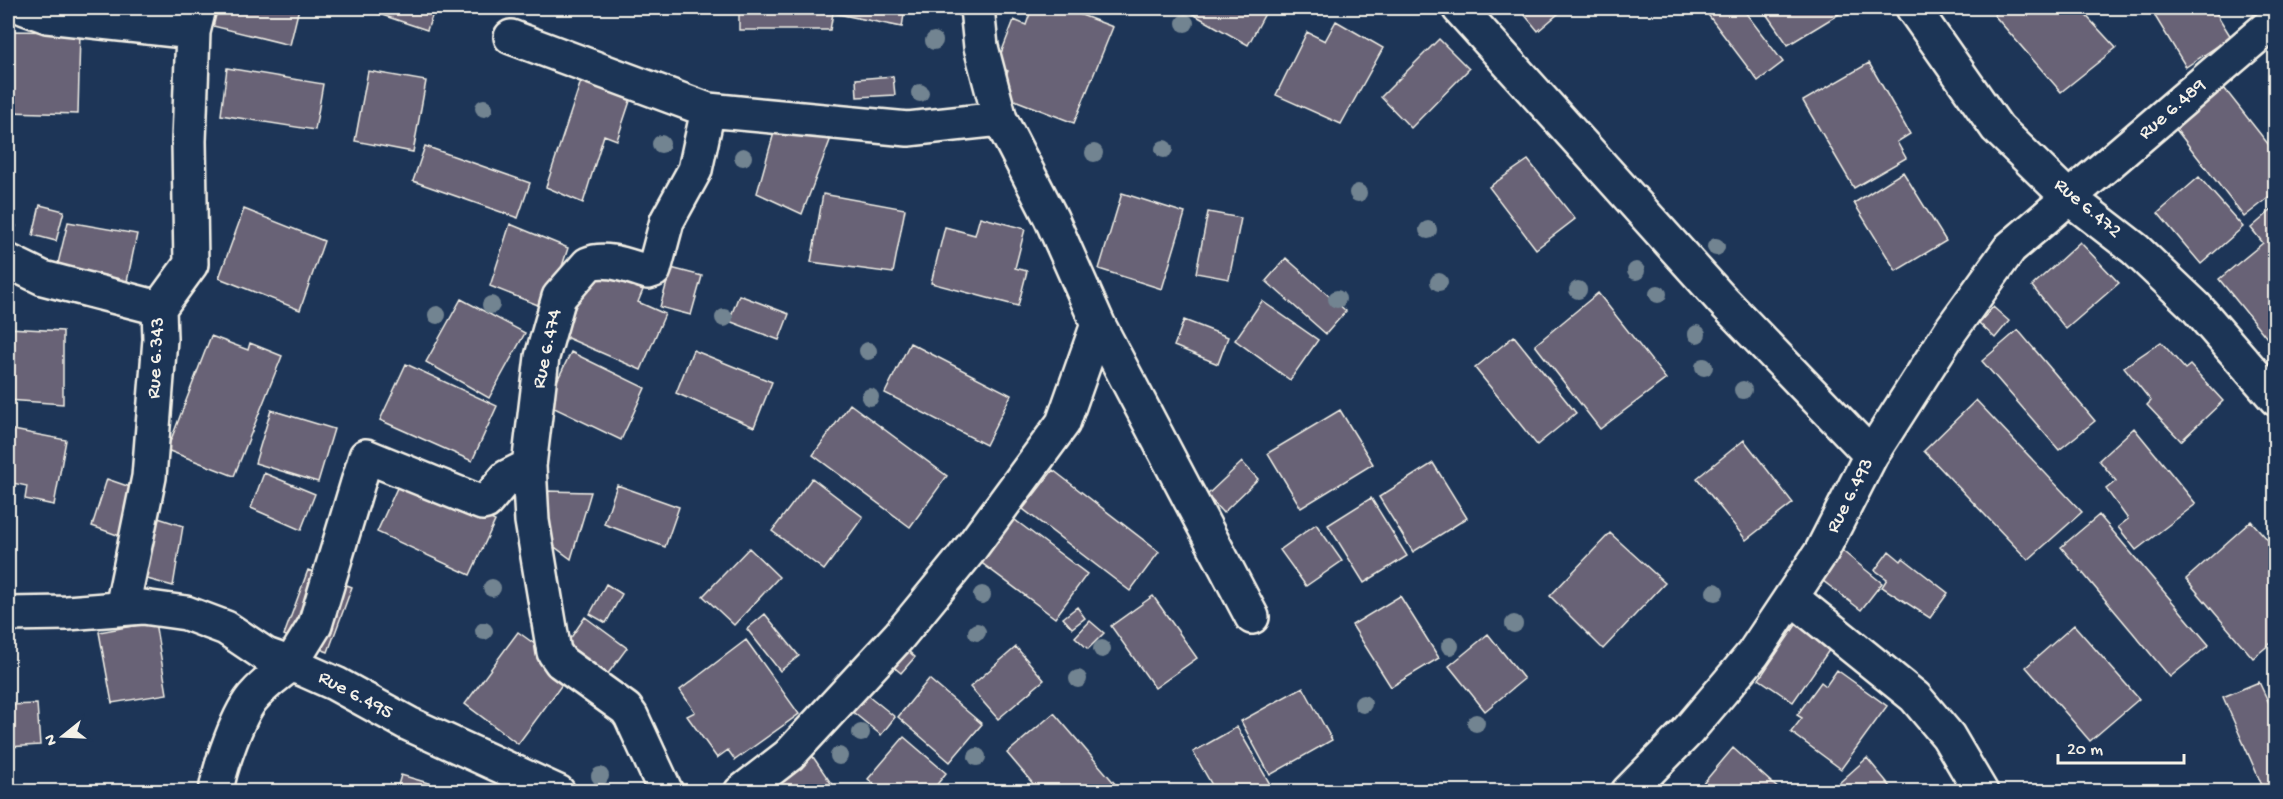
<svg xmlns="http://www.w3.org/2000/svg" width="2283" height="799" viewBox="0 0 2283 799" font-family="'Gochi Hand',sans-serif">
  <rect width="100%" height="100%" fill="#1d3557"/>
  <filter id="ink" filterUnits="userSpaceOnUse"><feTurbulence type="fractalNoise" baseFrequency=".0167" numOctaves="2"/><feDisplacementMap in="SourceGraphic" scale="12" xChannelSelector="R" yChannelSelector="G"/><feConvolveMatrix kernelMatrix="1 2 1 2 8 2 1 2 1" color-interpolation-filters="sRGB"/></filter>
  <g filter="url(#ink)">
    <path fill="#676276" stroke="#f4f1e8" stroke-width="1.5" d="M205,8H299L290,45L201,23Z
      M361,8H435L427,30Z
      M739,8H905L902,27L833,13L830,30H739Z
      M1032,8H1063L1113,27L1074,123L999,94L1008,71L996,66L1014,20L1026,25Z
      M1185,8H1268L1248,45L1184,9Z
      M1519,8H1565L1538,31Z
      M1703,8H1742L1783,62L1758,81Z
      M1762,8H1834L1839,14L1788,45Z
      M2002,8H2079L2116,48L2061,92L1994,15Z
      M2150,8H2213L2231,37L2186,67Z
      M1336,21L1383,48L1341,124L1276,95L1307,32L1325,41Z
      M8,31L80,32L78,114L8,112Z
      M1439,39L1469,69L1411,128L1381,97Z
      M1869,63L1910,134L1897,142L1906,158L1854,188L1803,101Z
      M227,68L323,84L315,130L221,115Z
      M368,71L426,81L413,152L355,141Z
      M583,75L633,92L617,140L604,135L583,203L546,187Z
      M893,76L895,95L857,97L856,79Z
      M2224,88L2276,154V192L2244,217L2175,128Z
      M777,122L831,138L802,214L757,193Z
      M425,146L530,183L518,218L413,181Z
      M1528,160L1575,219L1536,249L1489,187Z
      M1903,172L1946,241L1896,271L1854,203Z
      M2199,177L2243,227L2201,264L2158,213Z
      M1122,193L1185,213L1162,289L1099,269Z
      M823,194L905,209L893,273L811,262Z
      M40,205L64,211L56,241L33,235Z
      M2274,208L2276,210L2275,348L2219,279L2263,243L2251,228Z
      M244,209L324,241L300,310L219,278Z
      M1208,212L1241,218L1229,279L1196,273Z
      M980,217L1025,229L1015,268L1027,271L1018,306L931,283L945,227L975,235Z
      M68,222L137,234L124,296L55,276Z
      M8,223L16,226L8,249Z
      M510,224L568,248L548,309L490,286Z
      M2080,242L2119,283L2066,329L2032,286Z
      M1286,258L1346,311L1326,334L1266,281Z
      M671,268L702,276L691,315L660,307Z
      M599,271L643,290L638,302L665,314L641,370L563,336L587,280L594,283Z
      M1598,293L1666,379L1600,429L1535,345Z
      M739,295L789,314L779,340L729,321Z
      M461,299L525,333L489,398L426,362Z
      M1262,301L1318,340L1290,380L1235,340Z
      M1993,307L2009,321L1995,338L1979,323Z
      M1184,320L1228,337L1218,364L1174,346Z
      M8,328L63,331V404L8,400Z
      M2018,330L2095,421L2059,450L1982,361Z
      M211,336L248,350L250,343L282,356L234,476L167,450Z
      M1514,336L1576,413L1537,445L1475,368Z
      M2161,342L2185,369L2190,365L2223,401L2181,441L2147,405L2151,401L2124,367Z
      M910,343L1011,395L986,445L885,393Z
      M693,350L772,382L754,427L676,393Z
      M571,352L645,388L621,440L546,404Z
      M406,364L497,406L472,461L380,420Z
      M1976,400L2082,512L2028,560L1924,451Z
      M850,404L947,476L910,527L813,455Z
      M271,410L334,429L318,482L255,463Z
      M1340,410L1373,464L1301,508L1268,453Z
      M2134,428L2196,504L2136,550L2118,527L2128,519L2106,489L2116,481L2099,460Z
      M8,429L66,440L54,505L25,499L27,486L8,482Z
      M1744,440L1793,503L1746,540L1697,478Z
      M1242,462L1258,479L1223,513L1207,495Z
      M1433,463L1467,518L1413,552L1379,497Z
      M1053,470L1159,552L1130,591L1023,509Z
      M264,473L315,494L301,530L251,508Z
      M402,477L495,521L470,575L377,532Z
      M812,478L863,517L824,570L772,531Z
      M107,479L136,489L120,536L92,526Z
      M617,485L679,507L665,547L604,524Z
      M544,491L591,492L571,559L544,539Z
      M1371,498L1407,556L1364,583L1328,525Z
      M149,515L183,526L173,586L136,576Z
      M2099,515L2209,645L2170,677L2061,547Z
      M1011,517L1087,574L1055,618L979,561Z
      M2251,521L2276,549V639L2253,658L2186,579Z
      M1316,524L1342,561L1306,586L1280,550Z
      M1610,533L1665,583L1603,649L1550,596Z
      M749,548L779,577L734,625L703,596Z
      M1840,549L1882,583L1861,610L1818,577Z
      M1889,551L1901,561L1903,558L1948,593L1930,618L1882,587L1887,579L1875,570Z
      M308,570L352,587L328,652L284,635Z
      M606,584L622,594L606,623L590,614Z
      M1153,596L1197,658L1155,688L1111,626Z
      M1400,596L1439,658L1391,687L1352,625Z
      M1077,607L1085,618L1072,628L1063,618Z
      M765,614L799,656L780,671L747,629Z
      M585,617L627,648L604,679L563,649Z
      M1090,621L1104,633L1088,649L1075,637Z
      M155,622L167,694L112,703L99,632Z
      M1798,622L1832,646L1793,702L1759,679Z
      M2074,625L2139,699L2090,741L2026,667Z
      M518,632L572,671L518,744L465,704Z
      M1488,634L1524,679L1485,711L1449,666Z
      M746,640L799,714L735,760L728,750L717,758L687,716L695,712L680,690Z
      M898,642L915,657L901,673L884,659Z
      M1016,647L1044,680L998,719L970,687Z
      M1837,670L1887,706L1841,769L1791,732L1802,718L1797,715L1821,682L1826,686Z
      M929,679L982,724L950,762L898,717Z
      M2259,682L2276,718V792H2265L2223,697Z
      M858,687L895,717L881,735L844,705Z
      M1303,687L1332,740L1270,775L1241,721Z
      M37,704L40,745L8,747V705Z
      M1054,713L1122,792H1040L1007,753Z
      M1237,727L1270,784L1258,792H1216L1193,752Z
      M904,737L946,773L931,792H882L868,779Z
      M1733,748L1782,792H1696Z
      M809,751L837,792H757Z
      M1867,758L1895,792H1847L1839,783Z
      M401,775L459,792H396Z"/>
    <g fill="none" stroke-linecap="round" stroke-linejoin="round">
      <defs>
        <path id="street" d="M25,8L47,16L193,32
          M1459,8L1722,300L1871,455
          M1913,8L1997,128L2069,198L2135,249L2196,307L2276,399
          M511,37L708,110
          M1000,119L1051,218L1098,324L1252,617
          M8,261L43,278L159,308
          M1791,597L1915,697L1948,736L1981,792
          M122,608L149,477L160,339L159,308L191,264L189,141L193,32L199,8
          M8,614L67,613L143,607L186,613L226,628L266,655L291,664L315,625L366,456L482,503L486,502L507,477L529,466
          M216,792C219,769 239,711 255,695C265,683 279,674 291,664L336,684L409,724L558,792
          M666,792L631,716L626,709L561,662L554,652L532,521L529,466L542,357L559,297L588,264C606,256 630,267 648,272L654,270L667,221L695,170L708,110L908,129L1000,119L981,47L977,8
          M741,792L789,755L899,636L968,552L1063,423L1098,324
          M1628,792L1687,732L1753,654L1822,551L1871,455L1951,330L2010,248L2276,20"/>
      </defs>
      <use href="#street" stroke="#f4f1e8" stroke-width="38"/>
      <use href="#street" stroke="#1d3557" stroke-width="33"/>
    </g>
    <g fill="#728491">
      <circle cx="1185" cy="23" r="9"/>
      <circle cx="934" cy="41" r="9"/>
      <circle cx="920" cy="93" r="9"/>
      <circle cx="484" cy="108" r="9"/>
      <circle cx="661" cy="144" r="9"/>
      <circle cx="1164" cy="149" r="9"/>
      <circle cx="1094" cy="153" r="9"/>
      <circle cx="743" cy="157" r="9"/>
      <circle cx="1358" cy="193" r="9"/>
      <circle cx="1428" cy="230" r="9"/>
      <circle cx="1716" cy="247" r="9"/>
      <circle cx="1636" cy="271" r="9"/>
      <circle cx="1439" cy="282" r="9"/>
      <circle cx="1578" cy="290" r="9"/>
      <circle cx="1658" cy="294" r="9"/>
      <circle cx="1337" cy="299" r="9"/>
      <circle cx="491" cy="305" r="9"/>
      <circle cx="437" cy="315" r="9"/>
      <circle cx="724" cy="318" r="9"/>
      <circle cx="1697" cy="334" r="9"/>
      <circle cx="868" cy="351" r="9"/>
      <circle cx="1704" cy="367" r="9"/>
      <circle cx="1743" cy="390" r="9"/>
      <circle cx="870" cy="397" r="9"/>
      <circle cx="492" cy="588" r="9"/>
      <circle cx="1715" cy="592" r="9"/>
      <circle cx="982" cy="595" r="9"/>
      <circle cx="1514" cy="624" r="9"/>
      <circle cx="484" cy="631" r="9"/>
      <circle cx="977" cy="632" r="9"/>
      <circle cx="1450" cy="646" r="9"/>
      <circle cx="1102" cy="649" r="9"/>
      <circle cx="1078" cy="679" r="9"/>
      <circle cx="1363" cy="704" r="9"/>
      <circle cx="1476" cy="723" r="9"/>
      <circle cx="861" cy="733" r="9"/>
      <circle cx="839" cy="756" r="9"/>
      <circle cx="977" cy="757" r="9"/>
      <circle cx="600" cy="776" r="9"/>
    </g>
  </g>
  <g text-anchor="middle" dominant-baseline="central" stroke-width="4.5" stroke-linejoin="round" paint-order="stroke">
    <g font-size="20" fill="#f4f1e8" stroke="#1d3557">
      <text transform="translate(2173 110) rotate(-41)">Rue 6.489</text>
      <text transform="translate(2087 209) rotate(40)">Rue 6.472</text>
      <text transform="translate(548 349) rotate(-78)">Rue 6.474</text>
      <text transform="translate(157 358) rotate(-87)">Rue 6.343</text>
      <text transform="translate(1851 496) rotate(-63)">Rue 6.493</text>
      <text transform="translate(355 696) rotate(28)">Rue 6.495</text>
    </g>
  </g>
  <rect width="2283" height="799" fill="none" stroke="#1d3557" stroke-width="30"/>
  <rect x="15" y="15" width="2253" height="769" fill="none" stroke="#f4f1e8" stroke-width="2" filter="url(#ink)"/>
  <g transform="translate(63 736) rotate(252)" stroke="#1d3557" stroke-width="4.5" paint-order="stroke">
  <path d="M0-4.5L10 22L0 15L-10 22Z" fill="#f4f1e8"/>
  <text y="-9" font-size="16" font-weight="bold" text-anchor="middle" fill="#f4f1e8">N</text>
  </g>
  <path d="M2058 754v9h126v-9" fill="none" stroke="#f4f1e8" stroke-width="3"/>
  <text x="2067" y="754" font-size="18" fill="#f4f1e8" stroke="#1d3557" stroke-width="4.5" paint-order="stroke">20 m</text>
</svg>
